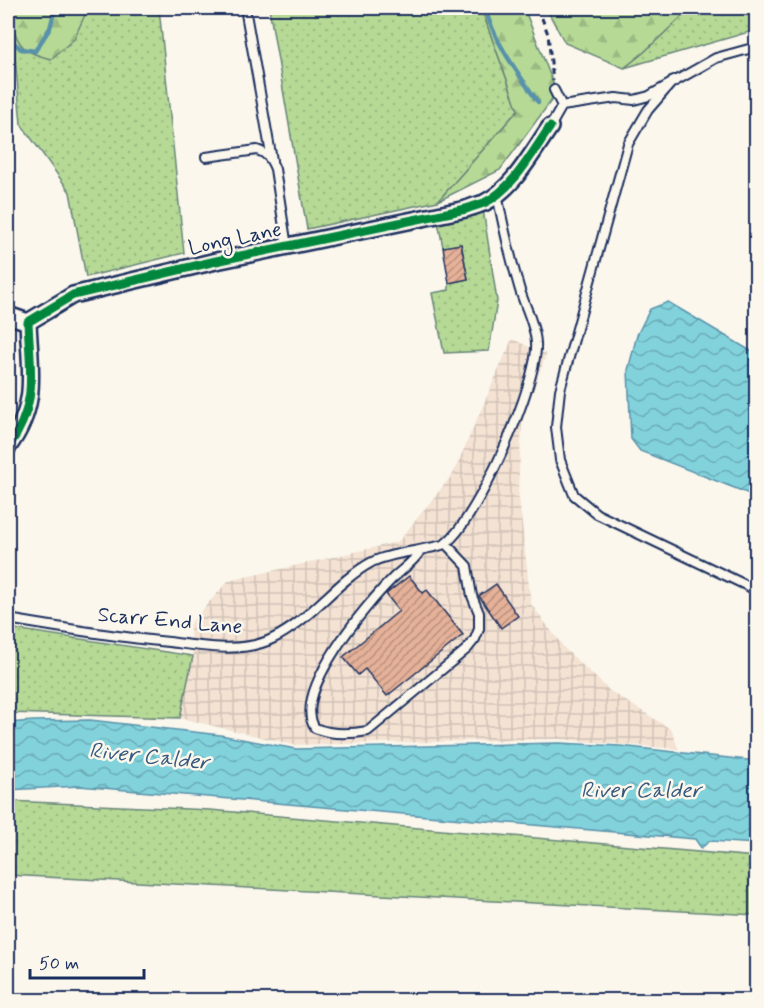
<svg xmlns="http://www.w3.org/2000/svg" width="764" height="1008" viewBox="0 0 764 1008" font-family="Mynerve,sans-serif">
  <defs>
    <pattern id="industrial-grid" width="8" height="8" patternUnits="userSpaceOnUse" patternTransform="scale(1.5)"><rect width="8" height="8" fill="#f4e2d3"/><path d="M0 4h8M4 0v8" fill="none" stroke="#d1c2b8"/></pattern>
    <pattern id="grass-dots" width="8" height="8" patternUnits="userSpaceOnUse" patternTransform="scale(1.5)"><rect width="8" height="8" fill="#b6da95"/><path d="M2 2h.1M6 6h.1" fill="none" stroke="#9cbb83" stroke-width="1.8" stroke-linecap="round"/></pattern>
    <pattern id="forest-firs" width="22" height="20" patternUnits="userSpaceOnUse" patternTransform="scale(1.5)"><rect width="22" height="20" fill="#b6da95"/><path d="M5 1l3.5 6h-7zM16 11l3.5 6h-7z" fill="#9cbb83"/></pattern>
    <pattern id="water-waves" width="16" height="10" patternUnits="userSpaceOnUse" patternTransform="scale(1.5)"><rect width="16" height="10" fill="#82d2dc"/><path d="M0 5q4-4 8 0t8 0" fill="none" stroke="#6aabb6"/></pattern>
    <pattern id="building-hatch" width="6" height="6" patternUnits="userSpaceOnUse" patternTransform="scale(1.5)"><rect width="6" height="6" fill="#e5b198"/><path d="M-1 1l2-2M0 6l6-6M5 7l2-2" fill="none" stroke="#b9907f"/></pattern>
  </defs>
  <rect width="100%" height="100%" fill="#fbf7ec"/>
  <filter id="ink" filterUnits="userSpaceOnUse"><feTurbulence type="fractalNoise" baseFrequency=".0167" numOctaves="2"/><feDisplacementMap in="SourceGraphic" scale="12" xChannelSelector="R" yChannelSelector="G"/><feConvolveMatrix kernelMatrix="1 2 1 2 8 2 1 2 1" color-interpolation-filters="sRGB"/></filter>
  <g filter="url(#ink)">
    <path fill="url(#industrial-grid)" d="M512,339L546,354L522,423L518,489L531,604L565,649L610,691L672,730L678,749L557,739L294,745L180,718L193,656L189,625L228,581L398,542L453,474Z"/>
    <path fill="url(#grass-dots)" stroke="#68847a" stroke-width="1.5" d="M88,8H159L184,253L86,277L70,192L21,124L12,23L85,12Z
      M269,8H481L518,110L438,201L307,229Z
      M691,8H756V30L624,68L643,53Z
      M483,209L497,301L489,351L444,353L432,293L449,290V283L468,279L461,244L443,247L437,217Z
      M8,628L193,656L180,718L8,713Z
      M8,801L210,810L756,857V915L8,875Z"/>
    <path fill="url(#forest-firs)" stroke="#68847a" stroke-width="1.5" d="M8,8H88L74,39L51,59C26,53 18,48 12,23H8Z
      M481,8H524L557,93L500,170L438,201L518,110Z
      M546,8H691L643,53L624,68L565,43Z"/>
    <path fill="url(#water-waves)" stroke="#5991aa" stroke-width="1.5" d="M668,302L756,354V495L747,493L640,451L631,439L628,370L637,335L650,309Z
      M90,720L220,735L296,749L559,743L620,746L756,761V844L710,841L701,848L695,839L79,786L8,790V723L34,721Z"/>
    <g fill="none" stroke-linecap="round" stroke-linejoin="round">
      <path stroke="#5991aa" stroke-width="4.5" d="M485,8C495,43 517,72 538,102
        M8,38L21,49L35,51L50,28L54,13L60,8"/>
    </g>
    <path fill="url(#building-hatch)" stroke="#1b2f5e" stroke-width="1.5" d="M461,244L468,279L449,283L443,247Z
      M409,576L423,593L427,590L463,635L387,696L365,669L358,675L343,657L399,611L386,594Z
      M496,584L518,616L501,628L479,596Z"/>
    <g fill="none" stroke-linecap="round" stroke-linejoin="round">
      <defs>
        <path id="service" d="M245,8L272,160
          M674,80L648,110L628,144L560,390L556,427L560,460L574,495L597,514L756,590
          M562,106L616,98L634,100L649,96L716,58L756,47
          M550,127L562,106L554,90
          M206,157L257,150C267,153 271,159 275,169L287,247
          M421,550C413,563 402,569 392,579C367,604 291,693 315,728C331,735 351,734 368,731L467,649L475,639L479,629V613L472,596L467,566L446,544
          M8,619C61,628 115,637 169,642C202,646 241,654 272,639C310,621 335,582 372,562C388,554 411,552 429,548C434,547 442,546 446,543C477,520 539,381 536,343C535,324 524,305 519,287C510,256 503,225 497,194"/>
        <path id="minor" d="M8,315L28,322
          M8,447C39,405 30,371 28,322L73,295L216,261L466,209C471,207 478,205 484,203C513,189 532,153 550,127"/>
      </defs>
      <use href="#service" stroke="#1b2f5e" stroke-width="12"/>
      <use href="#minor" stroke="#1b2f5e" stroke-width="20"/>
      <path stroke="#1b2f5e" stroke-width="3" stroke-dasharray="6 4.5" stroke-linecap="butt" d="M538,8L548,34L553,81"/>
      <use href="#service" stroke="#fbf7ec" stroke-width="8"/>
      <use href="#minor" stroke="#fbf7ec" stroke-width="15"/>
      <defs>
        <path id="cycleway" d="M8,447C39,405 30,371 28,322L73,295L216,261L466,209C471,207 478,205 484,203C513,189 532,153 550,127"/>
      </defs>
      <use href="#cycleway" stroke="#fbf7ec" stroke-width="13"/>
      <use href="#cycleway" stroke="#00873e" stroke-width="9"/>
    </g>
  </g>
  <g text-anchor="middle" dominant-baseline="central" stroke-width="5" stroke-linejoin="round" paint-order="stroke">
    <g font-size="21" fill="#1b2f5e" stroke="#fbf7ec">
      <text transform="translate(235 239) rotate(-12)">Long Lane</text>
      <text transform="translate(170 621) rotate(5)">Scarr End Lane</text>
    </g>
    <g font-size="22" font-style="italic" fill="#35587e" stroke="#fbf7ec">
      <text transform="translate(149 757) rotate(6)">River Calder</text>
      <text x="641" y="791">River Calder</text>
    </g>
  </g>
  <rect width="764" height="1008" fill="none" stroke="#fbf7ec" stroke-width="30"/>
  <rect x="15" y="15" width="734" height="978" fill="none" stroke="#1b2f5e" stroke-width="2" filter="url(#ink)"/>
  <path d="M30 969v9h114v-9" fill="none" stroke="#1b2f5e" stroke-width="3"/>
  <text x="39" y="969" font-size="18" fill="#1b2f5e" stroke="#fbf7ec" stroke-width="4.5" paint-order="stroke">50 m</text>
</svg>
